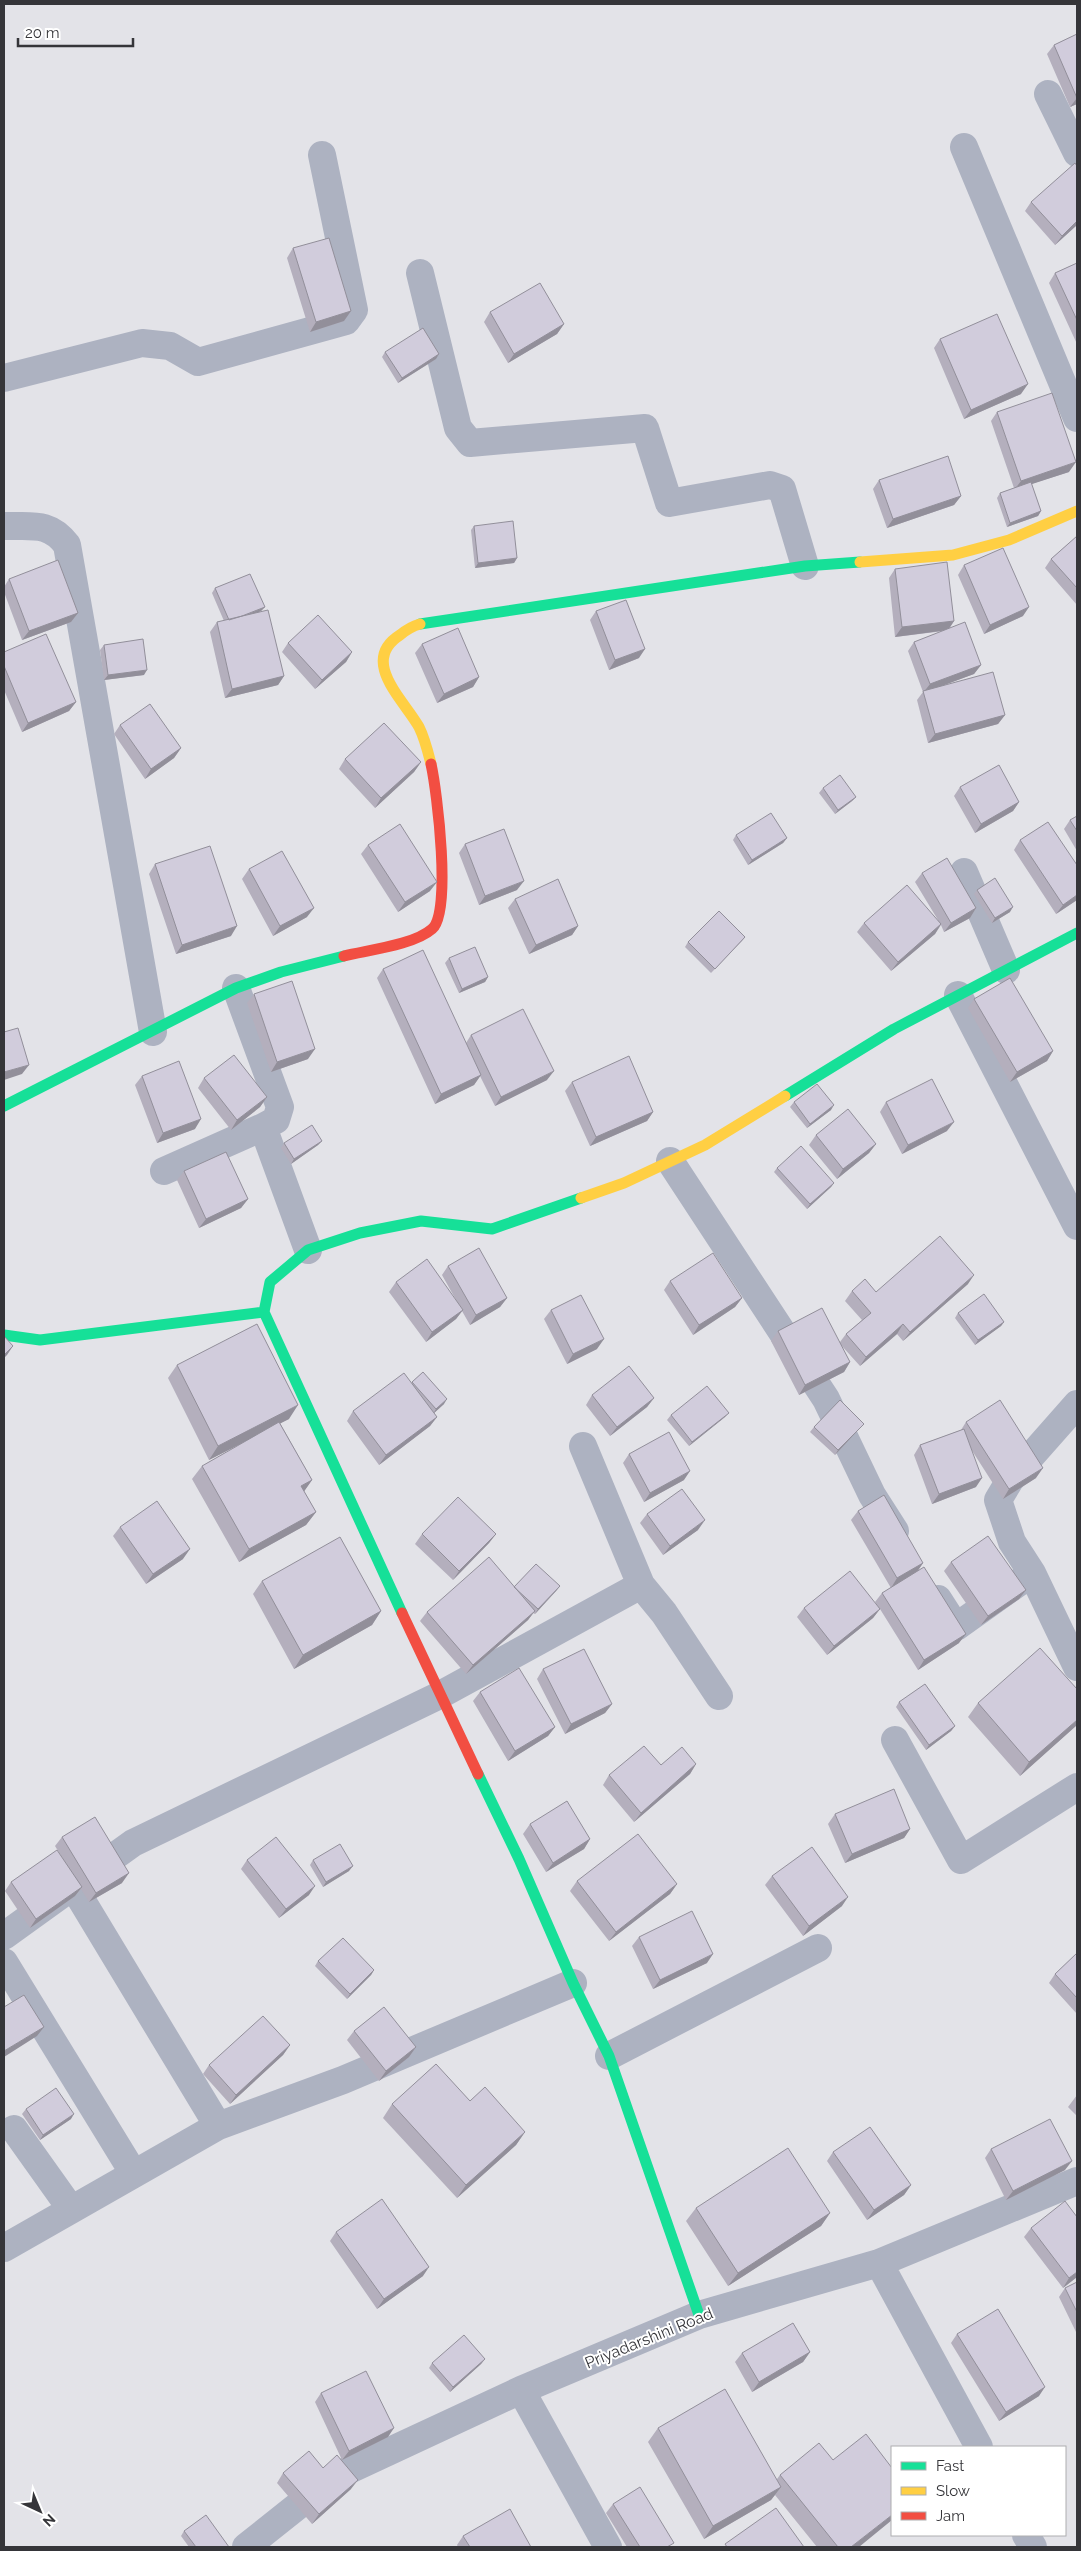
<svg xmlns="http://www.w3.org/2000/svg" width="1081" height="2551" viewBox="0 0 1081 2551" font-family="Raleway,sans-serif">
  <rect width="100%" height="100%" fill="#e3e3e8"/>
  <g fill="none" stroke-linecap="round" stroke-linejoin="round">
    <path stroke="#adb2c1" stroke-width="28" d="M1048,94L1077,153
      M964,147L1077,418
      M420,273L458,428L470,443L645,428L669,503L770,485L782,489L805,566
      M4,378L142,343L170,346L198,362L346,321L354,310L322,155
      M4,526C31,527 49,521 67,545L153,1032
      M964,872L1006,970
      M236,988L280,1107L276,1120L263,1127L308,1250
      M958,995L1077,1226
      M670,1161L826,1399L872,1495L895,1531
      M164,1171L263,1127
      M1077,1404L1010,1480L998,1500L1012,1542L1032,1573L1077,1667
      M583,1446L641,1585
      M938,1599L956,1627L1032,1573
      M895,1740L961,1860L1077,1787
      M73,1886L218,2126
      M4,1936L133,1843L440,1695L641,1585L664,1613L719,1696
      M4,1962L134,2174
      M609,2056L818,1948
      M14,2129L71,2209
      M4,2248L218,2126L343,2080L573,1983
      M879,2263L979,2447
      M521,2390L608,2547
      M1026,2535L1033,2547
      M246,2547L334,2477L521,2390L699,2315L879,2263L1077,2181"/>
    <path stroke="#16e098" stroke-width="11" d="M420,624L805,566L860,562
      M785,1096L894,1029L1077,933
      M4,1106L236,988L281,972L344,956
      M264,1312L402,1613
      M4,1335L40,1340L264,1312L270,1282L308,1250L360,1233L421,1221L492,1229L581,1198
      M478,1774L519,1859L573,1983L609,2056L699,2315"/>
    <path stroke="#ffcf43" stroke-width="11" d="M860,562L953,555L1009,540L1077,511
      M420,624C413,626 406,630 400,635C359,661 404,700 419,727C425,739 428,752 431,764
      M581,1198L624,1183L705,1145L785,1096"/>
    <path stroke="#f24e42" stroke-width="11" d="M344,956C368,950 414,945 432,929C452,913 437,791 431,764
      M402,1613L478,1774"/>
  </g>
  <path fill="#b4afbd" d="M1077,34V104L1070,107L1047,54L1054,45Z
    M1077,166V225L1055,245L1025,211L1031,202Z
    M293,248L351,311L344,321L310,332L287,258Z
    M1077,263V344L1049,283L1055,273Z
    M490,312L564,324L557,334L508,363L484,322Z
    M940,339L1021,394L964,419L934,348Z
    M385,352L436,359L398,383L382,357Z
    M997,412L1069,472L1031,484L1041,511L1038,516L1007,527L997,498L1000,493L1014,488L991,421Z
    M879,480L961,496L954,505L887,528L873,489Z
    M474,526L517,558L514,563L475,568L471,530Z
    M1077,536V605L1045,568L1051,559Z
    M964,565L1023,616L984,634L958,575Z
    M895,569L954,621L949,629L981,665L974,674L944,685L1005,715L998,724L928,743L917,700L923,692L908,651L914,642L944,631L895,637L889,578Z
    M9,579L78,613L71,622L22,640L4,592V587Z
    M215,588L265,607L261,611L259,612L284,676L278,685L225,698L210,632L217,622L224,621L212,593Z
    M596,611L639,658L609,670L590,620Z
    M288,643L352,652L346,662L315,689L282,652Z
    M422,644L479,677L473,687L437,703L415,653Z
    M104,645L144,675L104,680L100,650Z
    M4,652L76,702L69,711L22,732L4,690Z
    M120,725L181,748L174,758L145,779L114,734Z
    M345,759L421,762L414,772L375,808L339,769Z
    M960,787L1019,802L1013,811L975,833L954,796Z
    M823,788L856,797L852,801L835,814L819,793Z
    M1077,816V851L1064,829L1070,820Z
    M736,835L787,838L783,843L748,865L733,840Z
    M1020,840L1077,865V900L1056,914L1014,850Z
    M465,844L517,890L479,905L459,853Z
    M368,845L430,891L398,912L361,854Z
    M155,864L231,936L176,954L149,874Z
    M249,869L307,917L273,936L242,879Z
    M922,873L976,908L970,918L944,932L941,925L935,934L891,971L857,932L864,923L938,920L915,882Z
    M977,890L1010,912L992,923L974,894Z
    M515,899L578,926L572,935L529,954L508,908Z
    M745,937L742,941L711,973L685,947L688,942Z
    M449,958L488,977L485,982L459,993L445,963Z
    M383,969L466,1043L471,1035L547,1080L495,1106L480,1076L474,1085L435,1104L377,978Z
    M254,994L308,1059L271,1072L247,1003Z
    M974,999L1053,1051L1047,1061L1010,1082L968,1008Z
    M142,1076L195,1129L157,1143L135,1085Z
    M204,1078L267,1097L260,1107L231,1130L198,1088Z
    M572,1082L653,1112L647,1121L590,1146L565,1091Z
    M794,1102L831,1110L807,1128L790,1107Z
    M886,1102L947,1131L902,1154L880,1112Z
    M816,1135L876,1144L869,1153L837,1179L809,1145Z
    M322,1141L318,1145L291,1164L281,1148L284,1143Z
    M777,1168L834,1183L831,1187L807,1209L774,1172Z
    M184,1171L248,1199L241,1208L199,1228L177,1180Z
    M448,1266L507,1298L500,1307L470,1325L462,1311L456,1319L426,1342L389,1292L396,1282L456,1300L442,1275Z
    M670,1281L742,1298L735,1307L693,1335L664,1290Z
    M968,1284L903,1341L897,1334L860,1366L841,1345L850,1362L844,1372L799,1395L771,1341L778,1331L840,1342L846,1334L862,1320L845,1301L852,1291L876,1292Z
    M551,1310L597,1349L567,1364L544,1319Z
    M958,1313L1004,1322L1001,1326L975,1345L955,1318Z
    M177,1365L289,1419L280,1423L312,1480L304,1491L316,1512L306,1525L239,1562L192,1479L202,1466L248,1440L209,1460L168,1378Z
    M423,1372L444,1404L434,1413L437,1417L430,1426L379,1465L347,1421L353,1411L411,1383Z
    M592,1395L654,1398L647,1407L610,1436L586,1405Z
    M671,1415L725,1417L689,1446L667,1420Z
    M966,1422L1036,1478L1003,1499L971,1449L976,1487L932,1504L914,1455L920,1445L961,1430Z
    M814,1427L860,1428L835,1455L810,1432Z
    M629,1454L684,1480L644,1502L623,1463Z
    M858,1511L923,1563L918,1570L959,1643L918,1670L880,1609L873,1618L827,1655L797,1617L804,1608L878,1607L875,1602L882,1593L891,1588L851,1520Z
    M647,1514L698,1530L663,1555L640,1523Z
    M120,1527L183,1559L146,1584L113,1536Z
    M422,1534H496L489,1543L453,1580L415,1544Z
    M951,1562L1026,1590L1019,1599L981,1625L944,1571Z
    M262,1581L381,1611L372,1625L294,1669L253,1594Z
    M560,1586L556,1591L535,1614L533,1613L528,1620L466,1674L420,1621L427,1612L514,1587Z
    M543,1669L612,1704L605,1713L565,1734L537,1679Z
    M480,1692L555,1727L548,1736L508,1761L473,1701Z
    M899,1702L955,1726L951,1731L926,1750L896,1707Z
    M978,1703L1077,1725L1020,1776L968,1717Z
    M696,1764L690,1774L634,1822L603,1785L609,1775L661,1765Z
    M835,1814L910,1829L904,1838L845,1863L828,1824Z
    M530,1824L590,1839L584,1849L546,1872L523,1834Z
    M62,1837L122,1883L89,1902L81,1889L75,1896L30,1928L5,1891L11,1882L63,1859L55,1846Z
    M247,1860L309,1895L279,1918L241,1869Z
    M313,1860L349,1871L323,1887L310,1865Z
    M772,1876L842,1906L803,1936L765,1885Z
    M577,1881L677,1884L670,1894L609,1941L570,1891Z
    M639,1937L707,1963L653,1989L632,1946Z
    M1077,1953V2014L1049,1983L1055,1974Z
    M318,1961L374,1970L371,1975L347,1999L315,1966Z
    M354,2031L416,2047L409,2057L379,2081L347,2040Z
    M290,2045L283,2055L230,2104L203,2074L209,2065Z
    M1077,2095V2116L1068,2107Z
    M470,2101L525,2132L516,2145L457,2198L383,2118L392,2104Z
    M26,2109L71,2119L40,2140L22,2114Z
    M991,2149L1065,2170L1006,2200L985,2158Z
    M833,2152L911,2185L904,2195L867,2220L827,2161Z
    M696,2208L830,2213L821,2226L728,2286L686,2221Z
    M1031,2228L1077,2277L1063,2288L1024,2237Z
    M336,2232L423,2276L377,2309L330,2241Z
    M1077,2282V2332H1076L1059,2297L1065,2288Z
    M957,2334L1039,2396L999,2421L951,2343Z
    M810,2352L803,2362L752,2392L735,2362L742,2353Z
    M485,2359L481,2364L450,2392L429,2368L432,2363Z
    M321,2393L388,2437L342,2460L315,2402Z
    M658,2428L777,2479L780,2475L833,2460L859,2547H817L775,2495L771,2500L704,2539L648,2442Z
    M323,2468L351,2489L312,2524L277,2483L283,2473Z
    M613,2504L671,2547H627L606,2513Z
    M184,2531L229,2547H189L181,2536Z
    M463,2536L531,2547H458L457,2545Z"/>
  <path fill="#928f9a" d="M1077,98V104L1070,107Z
    M1077,221V225L1055,245L1062,236Z
    M351,311L344,321L310,332L316,322Z
    M564,324L557,334L508,363L514,354Z
    M439,354L436,359L398,383L402,378Z
    M1028,384L1021,394L964,419L971,410Z
    M1076,462L1069,472L1014,490L1021,481Z
    M961,496L954,505L887,528L893,519Z
    M1041,511L1038,516L1007,527L1010,523Z
    M517,558L514,563L475,568L478,563Z
    M265,607L261,611L226,627L230,622Z
    M1029,607L1023,616L984,634L990,625Z
    M78,613L71,622L22,640L29,631Z
    M954,621L948,630L895,637L902,627Z
    M645,649L639,658L609,670L615,660Z
    M352,652L346,662L315,689L322,680Z
    M981,665L974,674L923,693L930,684Z
    M147,670L144,675L104,680L108,675Z
    M284,676L278,685L225,698L232,689Z
    M479,677L473,687L437,703L444,694Z
    M76,702L69,711L22,732L28,723Z
    M1005,715L998,724L928,743L935,734Z
    M181,748L174,758L145,779L151,769Z
    M421,762L414,772L375,808L381,798Z
    M856,797L852,801L835,814L838,810Z
    M1019,802L1013,811L975,833L981,824Z
    M787,838L783,843L748,865L752,860Z
    M524,881L517,890L479,905L485,896Z
    M437,882L430,891L398,912L405,902Z
    M1077,895V900L1056,914L1063,905Z
    M1013,907L1010,912L992,923L995,918Z
    M314,908L307,917L273,936L280,926Z
    M976,908L970,918L944,932L951,923Z
    M941,924L935,934L891,971L898,962Z
    M237,926L231,936L176,954L182,945Z
    M578,926L572,935L529,954L536,945Z
    M488,977L485,982L459,993L462,989Z
    M315,1049L308,1059L271,1072L277,1062Z
    M1053,1051L1047,1061L1010,1082L1017,1072Z
    M29,1065L22,1074L4,1080V1072Z
    M554,1071L547,1080L495,1106L501,1097Z
    M481,1075L474,1085L435,1104L441,1094Z
    M267,1097L260,1107L231,1130L237,1120Z
    M834,1105L831,1110L807,1128L810,1124Z
    M653,1112L647,1121L590,1146L596,1137Z
    M201,1119L195,1129L157,1143L163,1133Z
    M954,1122L947,1131L902,1154L908,1145Z
    M322,1141L318,1145L291,1164L294,1159Z
    M876,1144L869,1153L837,1179L843,1169Z
    M834,1183L831,1187L807,1209L810,1204Z
    M248,1199L241,1208L199,1228L206,1219Z
    M974,1275L968,1284L903,1341L910,1332Z
    M507,1298L500,1307L470,1325L476,1315Z
    M742,1298L735,1307L693,1335L699,1325Z
    M463,1310L456,1319L426,1342L432,1332Z
    M1004,1322L1001,1326L975,1345L978,1340Z
    M903,1324L897,1334L860,1366L866,1357Z
    M604,1339L597,1349L567,1364L573,1354Z
    M13,1346L7,1355L4,1358V1355Z
    M850,1362L844,1372L799,1395L805,1385Z
    M654,1398L647,1407L610,1436L617,1427Z
    M447,1399L444,1404L433,1414L436,1409Z
    M298,1405L289,1419L209,1460L218,1446Z
    M729,1413L725,1417L689,1446L692,1442Z
    M437,1417L430,1426L379,1465L386,1455Z
    M864,1424L860,1428L835,1455L838,1450Z
    M1043,1468L1036,1478L1003,1499L1009,1489Z
    M690,1471L684,1480L644,1502L650,1493Z
    M982,1478L976,1487L932,1504L939,1494Z
    M312,1480L303,1493L301,1486Z
    M316,1512L306,1525L239,1562L249,1549Z
    M705,1520L698,1530L663,1555L670,1546Z
    M496,1534L489,1543L453,1580L459,1571Z
    M190,1549L183,1559L146,1584L153,1574Z
    M923,1563L917,1572L891,1588L897,1578Z
    M560,1586L556,1591L535,1614L538,1609Z
    M1026,1590L1019,1599L981,1625L988,1616Z
    M880,1609L873,1618L827,1655L834,1646Z
    M381,1611L372,1625L294,1669L303,1655Z
    M535,1611L528,1620L466,1674L473,1665Z
    M966,1634L959,1643L918,1670L924,1660Z
    M612,1704L605,1713L565,1734L571,1724Z
    M1077,1720V1725L1020,1776L1029,1762Z
    M955,1726L951,1731L926,1750L929,1745Z
    M555,1727L548,1736L508,1761L515,1751Z
    M696,1764L690,1774L634,1822L641,1813Z
    M910,1829L904,1838L845,1863L852,1854Z
    M590,1839L584,1849L546,1872L553,1863Z
    M353,1866L349,1871L323,1887L326,1882Z
    M129,1873L122,1883L89,1902L96,1893Z
    M677,1884L670,1894L609,1941L616,1932Z
    M315,1886L309,1895L279,1918L286,1909Z
    M82,1887L75,1896L30,1928L36,1919Z
    M848,1897L842,1906L803,1936L809,1926Z
    M713,1954L707,1963L653,1989L660,1980Z
    M374,1970L371,1975L347,1999L350,1994Z
    M44,2027L37,2036L4,2057V2051Z
    M290,2045L283,2055L230,2104L236,2095Z
    M416,2047L409,2057L379,2081L386,2071Z
    M74,2114L71,2119L40,2140L43,2135Z
    M525,2132L516,2145L457,2198L466,2185Z
    M1072,2161L1065,2170L1006,2200L1013,2191Z
    M911,2185L904,2195L867,2220L874,2210Z
    M830,2213L821,2226L728,2286L738,2273Z
    M429,2267L423,2276L377,2309L384,2299Z
    M1077,2272V2277L1063,2288L1069,2278Z
    M810,2352L803,2362L752,2392L759,2382Z
    M485,2359L481,2364L450,2392L453,2387Z
    M1045,2387L1039,2396L999,2421L1006,2412Z
    M394,2428L388,2437L342,2460L349,2451Z
    M358,2480L351,2489L312,2524L319,2514Z
    M781,2487L771,2500L704,2539L713,2526Z
    M892,2515V2520L859,2547H851Z"/>
  <path fill="#d1ccdc" stroke="#928f9a" d="M1077,34V98L1054,45Z
    M1075,163L1077,166V221L1062,236L1031,202Z
    M329,238L351,311L316,322L293,248Z
    M1077,263V320L1055,273Z
    M540,283L564,324L514,354L490,312Z
    M997,314L1028,384L971,410L940,339Z
    M423,328L439,354L402,378L385,352Z
    M1052,393L1076,462L1021,481L997,412Z
    M948,456L961,496L893,519L879,480Z
    M1031,482L1041,511L1010,523L1000,493Z
    M513,521L517,558L478,563L474,526Z
    M1077,536V588L1051,559Z
    M1003,548L1029,607L990,625L964,565Z
    M58,560L78,613L29,631L9,579Z
    M947,562L954,621L902,627L895,569Z
    M250,574L265,607L242,616L229,620L215,588Z
    M626,600L645,649L615,660L596,611Z
    M268,610L284,676L232,689L217,622Z
    M318,615L352,652L322,680L288,643Z
    M965,622L981,665L930,684L914,642Z
    M458,628L479,677L444,694L422,644Z
    M46,634L76,702L28,723L4,666V652Z
    M143,639L147,670L108,675L104,645Z
    M993,672L1005,715L935,734L923,691Z
    M150,704L181,748L151,769L120,725Z
    M384,723L421,762L381,798L345,759Z
    M999,765L1019,802L981,824L960,787Z
    M840,775L856,797L838,810L823,788Z
    M771,813L787,838L752,860L736,835Z
    M1077,816V831L1070,820Z
    M1048,822L1077,865V895L1063,905L1020,840Z
    M400,824L437,882L405,902L368,845Z
    M504,829L524,881L485,896L465,844Z
    M210,846L237,926L182,945L155,864Z
    M282,851L314,908L280,926L249,869Z
    M947,858L976,908L951,923L922,873Z
    M995,878L1013,907L995,918L977,890Z
    M558,879L578,926L536,945L515,899Z
    M907,885L941,924L898,962L864,923Z
    M719,911L745,937L715,969L688,942Z
    M475,947L488,977L462,989L449,958Z
    M423,950L481,1075L441,1094L383,969Z
    M1010,978L1053,1051L1017,1072L974,999Z
    M292,981L315,1049L277,1062L254,994Z
    M523,1009L554,1071L501,1097L471,1035Z
    M18,1028L29,1065L4,1072V1032Z
    M234,1055L267,1097L237,1120L204,1078Z
    M629,1056L653,1112L596,1137L572,1082Z
    M179,1061L201,1119L163,1133L142,1076Z
    M932,1079L954,1122L908,1145L886,1102Z
    M817,1084L834,1105L810,1124L794,1102Z
    M848,1109L876,1144L843,1169L816,1135Z
    M312,1125L322,1141L294,1159L284,1143Z
    M801,1146L834,1183L810,1204L777,1168Z
    M226,1152L248,1199L206,1219L184,1171Z
    M940,1236L974,1275L910,1332L903,1324L866,1357L846,1334L871,1313L852,1291L865,1279L876,1292Z
    M479,1248L507,1298L476,1315L448,1266Z
    M713,1253L742,1298L699,1325L670,1281Z
    M427,1259L463,1310L432,1332L396,1282Z
    M984,1294L1004,1322L978,1340L958,1313Z
    M581,1295L604,1339L573,1354L551,1310Z
    M822,1308L850,1362L805,1385L778,1331Z
    M257,1324L298,1405L218,1446L177,1365Z
    M4,1336L13,1346L4,1355Z
    M629,1366L654,1398L617,1427L592,1395Z
    M423,1372L447,1399L436,1409L412,1382Z
    M404,1373L437,1417L386,1455L353,1411Z
    M707,1386L729,1413L692,1442L671,1415Z
    M840,1400L864,1424L838,1450L814,1427Z
    M1000,1400L1043,1468L1009,1489L966,1422Z
    M279,1422L312,1480L301,1486L316,1512L249,1549L202,1466Z
    M964,1429L982,1478L939,1494L920,1445Z
    M669,1432L690,1471L650,1493L629,1454Z
    M682,1489L705,1520L670,1546L647,1514Z
    M884,1495L923,1563L897,1578L858,1511Z
    M458,1497L496,1534L459,1571L422,1534Z
    M157,1501L190,1549L153,1574L120,1527Z
    M988,1536L1026,1590L988,1616L951,1562Z
    M340,1537L381,1611L303,1655L262,1581Z
    M489,1557L535,1611L473,1665L427,1612Z
    M536,1564L560,1586L538,1609L514,1587Z
    M924,1567L966,1634L924,1660L882,1593Z
    M850,1571L880,1609L834,1646L804,1608Z
    M1040,1648L1077,1689V1720L1029,1762L978,1703Z
    M584,1649L612,1704L571,1724L543,1669Z
    M519,1668L555,1727L515,1751L480,1692Z
    M925,1684L955,1726L929,1745L899,1702Z
    M644,1746L661,1765L682,1747L696,1764L641,1813L609,1775Z
    M894,1789L910,1829L852,1854L835,1814Z
    M567,1801L590,1839L553,1863L530,1824Z
    M95,1817L129,1873L96,1893L62,1837Z
    M638,1834L677,1884L616,1932L577,1881Z
    M276,1837L315,1886L286,1909L247,1860Z
    M340,1844L353,1866L326,1882L313,1860Z
    M812,1847L848,1897L809,1926L772,1876Z
    M57,1850L82,1887L36,1919L11,1882Z
    M692,1911L713,1954L660,1980L639,1937Z
    M343,1938L374,1970L350,1994L318,1961Z
    M1077,1953V1998L1055,1974Z
    M24,1995L44,2027L4,2051V2007Z
    M384,2007L416,2047L386,2071L354,2031Z
    M263,2016L290,2045L236,2095L209,2065Z
    M436,2064L470,2101L485,2087L525,2132L466,2185L392,2104Z
    M56,2088L74,2114L43,2135L26,2109Z
    M1050,2119L1072,2161L1013,2191L991,2149Z
    M870,2127L911,2185L874,2210L833,2152Z
    M788,2148L830,2213L738,2273L696,2208Z
    M382,2199L429,2267L384,2299L336,2232Z
    M1065,2201L1077,2217V2272L1069,2278L1031,2228Z
    M1077,2282V2312L1065,2288Z
    M998,2309L1045,2387L1006,2412L957,2334Z
    M793,2323L810,2352L759,2382L742,2353Z
    M464,2335L485,2359L453,2387L432,2363Z
    M366,2371L394,2428L349,2451L321,2393Z
    M725,2389L781,2487L713,2526L658,2428Z
    M866,2434L892,2468V2515L851,2547H838L780,2475L819,2443L833,2460Z
    M309,2451L323,2468L337,2455L358,2480L319,2514L283,2473Z
    M640,2487L674,2543L667,2547H640L613,2504Z
    M776,2508L804,2547H727L725,2544Z
    M510,2509L531,2547H470L463,2536Z
    M206,2515L229,2547H196L184,2531Z"/>
  <g text-anchor="middle" dominant-baseline="central" stroke-width="4" stroke-linejoin="round" paint-order="stroke">
    <g font-size="16" fill="#353539" stroke="#fff">
      <text transform="translate(649 2338) rotate(-22)">Priyadarshini Road</text>
    </g>
  </g>
  <rect width="1081" height="2551" fill="none" stroke="#353539" stroke-width="10"/>
  <rect x="891" y="2446" width="175" height="90" fill="#ffffff" stroke="#aeaeb0"/>
  <rect x="901" y="2462" width="25" height="8" fill="#16e098" stroke="#aeaeb0"/>
  <text x="936" y="2471" font-size="15" fill="#353539">Fast</text>
  <rect x="901" y="2487" width="25" height="8" fill="#ffcf43" stroke="#aeaeb0"/>
  <text x="936" y="2496" font-size="15" fill="#353539">Slow</text>
  <rect x="901" y="2512" width="25" height="8" fill="#f24e42" stroke="#aeaeb0"/>
  <text x="936" y="2521" font-size="15" fill="#353539">Jam</text>
  <g transform="translate(40 2511) rotate(136)" stroke="#ffffff" stroke-width="4" paint-order="stroke">
  <path d="M0-4L9 19L0 12L-9 19Z" fill="#353539"/>
  <text y="-8" font-size="14" font-weight="bold" text-anchor="middle" fill="#353539">N</text>
  </g>
  <path d="M18 38v8h115v-8" fill="none" stroke="#353539" stroke-width="2.5"/>
  <text x="25" y="38" font-size="15" fill="#353539" stroke="#ffffff" stroke-width="4" paint-order="stroke">20 m</text>
</svg>
